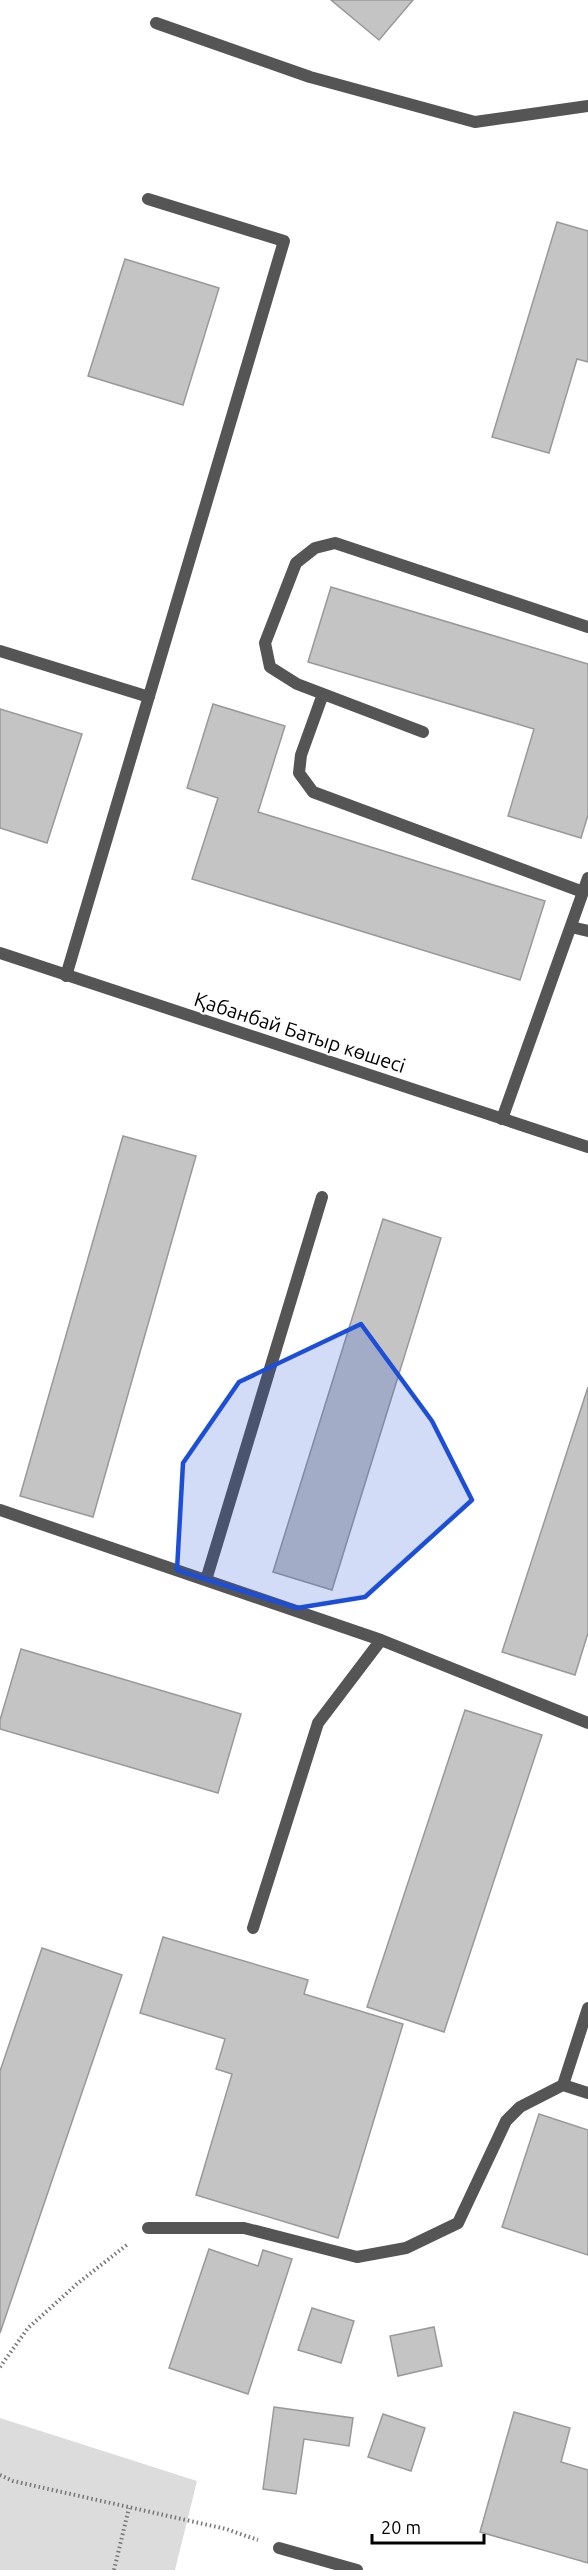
<svg xmlns="http://www.w3.org/2000/svg" width="588" height="2570" viewBox="0 0 588 2570" font-family="Ubuntu,sans-serif">
  <rect width="100%" height="100%" fill="#fff"/>
  <path fill="#dcdcdc" d="M0,2418L197,2481L175,2570H0Z"/>
  <path fill="#c4c4c4" stroke="#999" stroke-width="1.5" d="M331,0H413L379,40Z
    M557,222L588,231V362L577,359L549,453L492,437Z
    M125,259L219,288L183,405L88,376Z
    M331,587L588,664V815L581,838L508,816L534,729L308,662Z
    M213,704L285,726L258,812L545,901L520,980L192,879L218,798L187,788Z
    M0,709L82,734L47,843L0,828Z
    M123,1136L196,1156L93,1517L20,1496Z
    M383,1219L441,1238L332,1590L273,1572Z
    M588,1387V1633L575,1675L502,1652Z
    M21,1649L241,1714L218,1793L0,1729V1720Z
    M465,1710L542,1735L444,2032L367,2007Z
    M163,1937L308,1980L304,1994L403,2024L338,2238L196,2195L232,2074L216,2069L225,2039L140,2013Z
    M42,1948L122,1975L0,2333V2071Z
    M539,2114L588,2130V2255L502,2227Z
    M209,2249L258,2266L263,2250L292,2259L248,2394L169,2368Z
    M312,2308L354,2321L341,2363L298,2350Z
    M434,2327L442,2366L398,2376L390,2336Z
    M274,2407L353,2418L349,2446L304,2439L296,2494L263,2489Z
    M514,2412L570,2428L561,2462L588,2470V2563L480,2532Z
    M383,2414L425,2428L411,2471L368,2457Z"/>
  <g fill="none" stroke-linecap="round" stroke-linejoin="round">
    <path stroke="#777" stroke-width="4" stroke-dasharray="1.5 3" stroke-linecap="butt" d="M0,2367L28,2328L78,2283L128,2244
      M0,2475L13,2481L226,2529L258,2540
      M114,2570L129,2508"/>
    <path stroke="#555" stroke-width="12" d="M156,23L310,77L475,122L588,106
      M0,651L149,697
      M323,694L301,755L299,773L313,792L583,892
      M423,732L297,684L270,667L265,643L296,563L315,548L335,543L588,627
      M571,927L588,931
      M66,976L284,241L148,199
      M502,1119L588,878
      M0,1510L381,1640L588,1723
      M206,1580L322,1197
      M253,1928L318,1723L381,1640
      M588,2008L563,2085L588,2093
      M148,2228H244L357,2257L406,2248L458,2223L506,2121L520,2107L563,2085
      M279,2548L357,2570"/>
    <path stroke="#555" stroke-width="12" d="M0,953L588,1147"/>
  </g>
  <path fill="#1d4ed8" fill-opacity="0.2" stroke="#1d4ed8" stroke-width="4.5" stroke-linejoin="round" d="M361,1324L432,1421L472,1500L365,1597L297,1608L177,1570L183,1463L239,1382Z"/>
  <g text-anchor="middle" dominant-baseline="central" stroke-width="4.5" stroke-linejoin="round" paint-order="stroke">
    <g font-size="20" fill="#000" stroke="#fff">
      <text transform="translate(300 1032) rotate(18)">Қабанбай Батыр көшесі</text>
    </g>
  </g>
  <path d="M372 2534v9h112v-9" fill="none" stroke="#000000" stroke-width="3"/>
  <text x="381" y="2534" font-size="18" fill="#000000" stroke="#ffffff" stroke-width="4.5" paint-order="stroke">20 m</text>
</svg>
